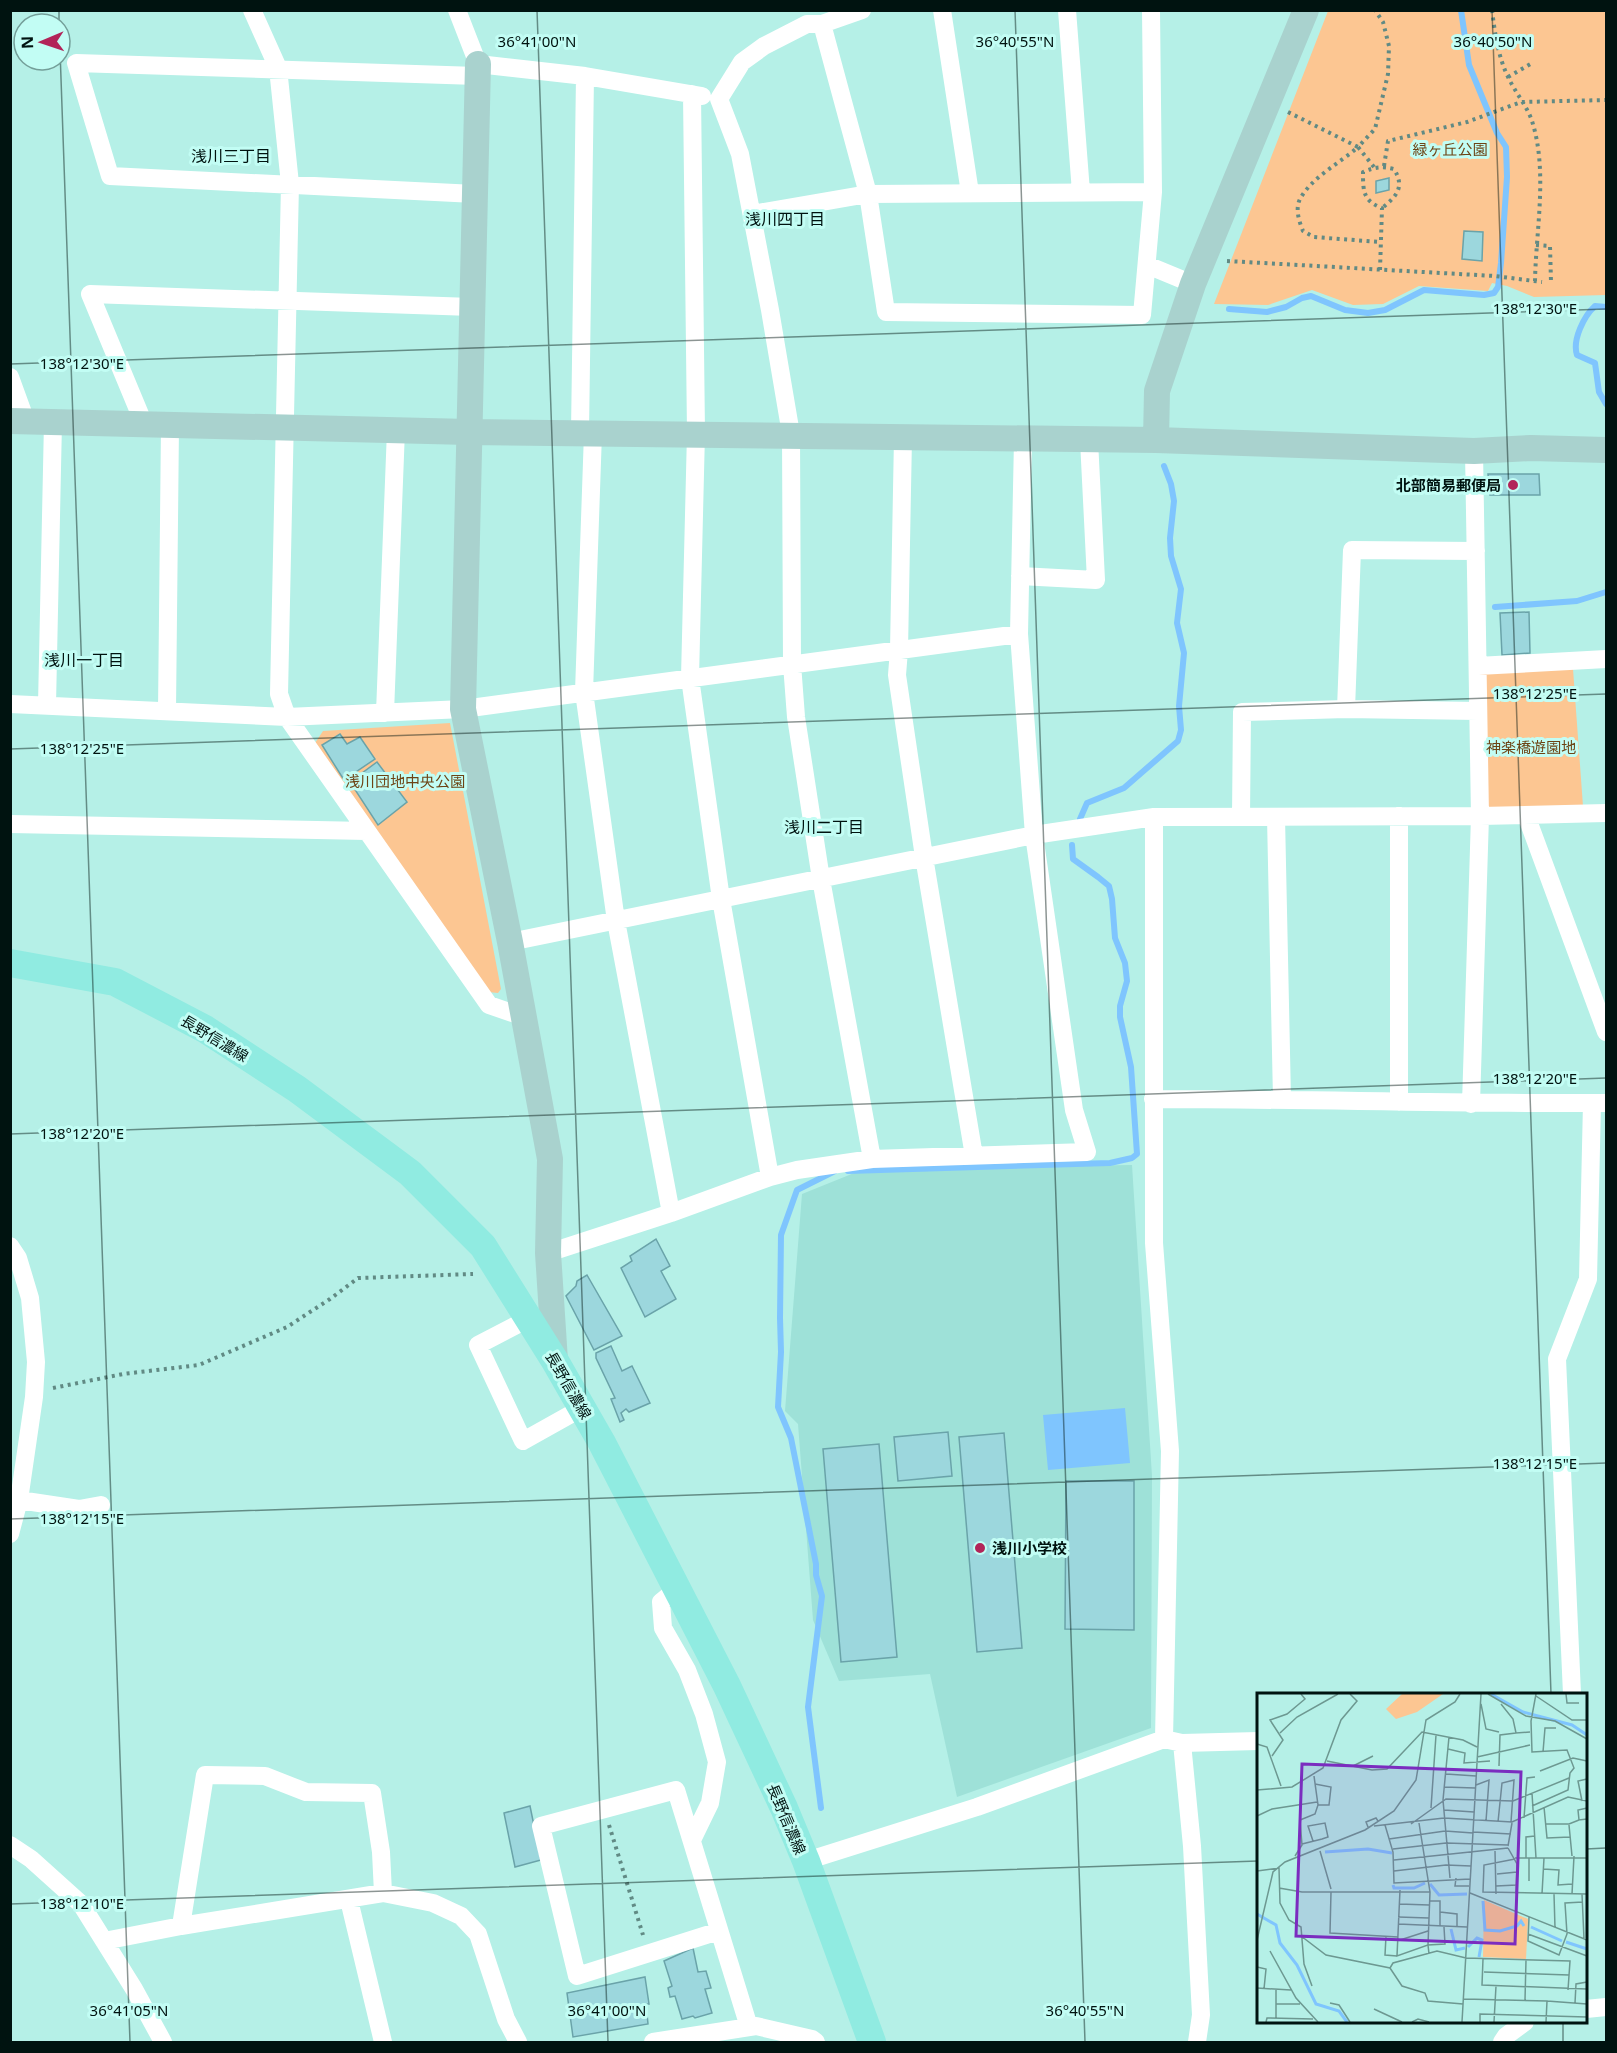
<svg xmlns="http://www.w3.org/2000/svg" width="1617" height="2053" viewBox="0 0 1617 2053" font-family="'Noto Sans','Noto Sans JP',sans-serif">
  <rect width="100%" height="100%" fill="#b5f0e7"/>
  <path fill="#9ee1d8" d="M1132,1165L1152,1476L1151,1728L957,1797L930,1674L839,1681L813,1620L798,1424L785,1411L802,1194L864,1169Z"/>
  <path fill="#fcc692" d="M1328,11H1606V295L1534,297L1507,286L1492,283L1488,291L1419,286L1383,304L1353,305L1312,290L1268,305L1214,304Z
    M1573,669L1583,806L1484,810L1480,673Z
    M450,723L501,989L498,993L488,992L315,743L323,731Z"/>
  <path fill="#7fc5fe" d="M1125,1408L1130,1463L1048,1470L1043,1415Z"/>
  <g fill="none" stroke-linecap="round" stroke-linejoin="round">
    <path stroke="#7fc5fe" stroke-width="6" d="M1606,307L1595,306C1584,316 1572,340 1577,355L1595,363L1599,392L1606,404
      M1229,309L1267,312L1286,307L1302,298L1311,296L1345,310L1368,313L1385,310L1424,290L1484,295L1494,293L1498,287L1501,263L1507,177L1506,147L1497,133L1469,65L1461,10
      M1495,607L1577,601L1606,592
      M1080,819L1087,803L1124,788L1178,741L1181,730L1179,706L1184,653L1177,623L1181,589L1171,556L1170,538L1174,501L1171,484L1164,466
      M848,1171L1110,1163L1132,1158L1137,1154L1131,1067L1120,1017V1006L1127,981L1125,963L1115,938L1112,899L1109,886L1098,877L1073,859L1072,845
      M821,1808L808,1707L822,1596L816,1575V1564L791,1438L778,1407L781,1352L780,1318L781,1235L797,1190L835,1171"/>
  </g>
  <path fill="#9cd7dd" stroke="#6aa3a9" stroke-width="1.5" d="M1389,178V190L1376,193V181Z
    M1464,231L1483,232L1482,261L1462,259Z
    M1488,474H1539L1540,495H1490Z
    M1529,612L1530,653L1502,655L1500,613Z
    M340,734L347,744L360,737L375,759L344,780L322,745Z
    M377,762L407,802L378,825L350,782Z
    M656,1239L670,1266L661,1271L676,1299L645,1317L621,1268L632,1261L630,1256Z
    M587,1275L622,1336L594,1350L566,1296L576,1286L577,1281Z
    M611,1346L622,1371L632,1366L650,1403L629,1412L626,1409L621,1413L624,1420L620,1422L611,1399L615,1398L596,1358V1353Z
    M948,1432L952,1476L898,1481L894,1437Z
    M1004,1433L1022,1648L977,1652L959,1437Z
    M879,1444L897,1657L841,1662L823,1449Z
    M1066,1481H1134V1630L1065,1629Z
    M530,1806L541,1860L515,1867L504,1813Z
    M693,1948L698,1972L706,1971L711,1988L705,1989L712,2013L695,2018L693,2016L682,2019L675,1996L670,1997L668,1988L672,1986L664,1961Z
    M645,1977L649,2004H646L648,2024L573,2037L567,1993Z"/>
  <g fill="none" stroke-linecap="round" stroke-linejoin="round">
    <path stroke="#618a84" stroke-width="4" stroke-dasharray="3 4.5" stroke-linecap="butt" d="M1492,10C1495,34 1498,56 1508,77C1515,92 1527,106 1532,121C1548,171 1536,229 1535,281
      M1508,77L1532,63
      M1288,112L1358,147C1340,163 1312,177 1300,199C1295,209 1299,221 1303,231L1314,237L1380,242
      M1384,166L1388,141L1467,122L1521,102L1606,100
      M1374,167L1358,147L1375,129L1388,74L1389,46L1383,22L1375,10
      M1536,245L1550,246L1551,282
      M1227,261L1495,276L1542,282
      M1380,270L1382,208C1363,201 1363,191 1363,172C1375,167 1382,166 1394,169C1405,187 1397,196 1382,208
      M53,1388L123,1374L199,1365L287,1327L330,1299L358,1278L473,1274
      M609,1825L643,1935"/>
    <path stroke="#fff" stroke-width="18" d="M252,10L278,68L290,184L279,694L287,717L489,1005L524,1017
      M457,10L478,64L585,76L702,96
      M942,10L970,193
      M1067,10L1081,192
      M822,24L868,194L886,312L1142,315L1153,192L1151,10
      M692,94L696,433L690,678L721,899L770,1177
      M719,99L740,154L770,310L791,434L792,664L796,717L821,879L872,1159
      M719,99L742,62L764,46L807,24H822L862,10
      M475,194L110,176L76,63L477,76
      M752,214L868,194L1153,192
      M1147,265L1193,284
      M10,377L26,421
      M144,424L90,294L472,307
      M580,433L585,76
      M593,433L584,692L616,921L671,1213
      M903,437L899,650L897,675L924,857L974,1156
      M1020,576L1096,580L1089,440
      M1478,666L1606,659
      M10,704L287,717L463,709L1019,634
      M47,705L53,422
      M1346,709L1352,550L1476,551
      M167,711L170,425
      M385,713L396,430
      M1526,815L1606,1032
      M1154,817V1243L1170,1451L1164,1739
      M1241,817L1242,712L1346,709L1478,711
      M1276,817L1282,1099
      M10,824L367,831
      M510,942L1034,835L1154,817L1480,816L1606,813
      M1153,1099C1304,1099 1455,1104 1606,1103
      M1399,1102V816
      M1471,1104L1480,816L1474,451
      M10,1246L18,1258L30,1298L36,1362L34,1397L19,1500L10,1534
      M548,1253L671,1213L770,1177L797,1170L872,1159L1087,1152L1074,1110L1034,835L1019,634L1023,440
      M528,1319L478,1345L523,1441L582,1408
      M19,1500L79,1509L101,1505
      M677,1589L661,1602L663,1628L687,1670L704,1714L717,1762L710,1803L692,1840
      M1572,1694L1557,1359L1588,1279L1592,1103
      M1182,1743L1258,1741
      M10,1845L31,1859L81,1904L134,1989L163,2042
      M806,1861L977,1807L1164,1739L1182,1743L1192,1846L1201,2015L1197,2042
      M349,1900L383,2042
      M181,1926L205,1775L265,1776L306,1792L372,1793L381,1852L383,1893
      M719,1931L577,1976L541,1826L676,1790L749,2027
      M104,1941L181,1926L383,1893L433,1903L461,1916L478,1934L506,2019L518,2042
      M1586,2009L1606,2007
      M653,2042L756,2026L812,2039L816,2042
      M1502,2042L1506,2036L1525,2022"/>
    <path stroke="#a9d2ce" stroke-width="26" d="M478,64L463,709L510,942L550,1159L548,1253L555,1361
      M10,421L469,432L1156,440L1474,451L1531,448L1606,450
      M1156,440L1157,391L1193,284L1306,10"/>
    <path stroke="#90ebe1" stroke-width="28" d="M10,963L115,982L205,1029L297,1089L410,1173L483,1246L555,1361L602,1443L727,1686L784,1808L806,1861L872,2042"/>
  </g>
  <path fill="none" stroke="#001310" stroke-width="1.5" stroke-opacity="0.45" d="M59,10V24M537,10L608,2042M1015,10L1085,2042M1492,10L1551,1694M60,50L130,2042M10,364L1606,309M10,749L1606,694M10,1134L1606,1078M10,1519L1606,1463M1586,1849L1606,1848M10,1904L1258,1861M1563,2022V2042"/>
  <g fill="#b22459" stroke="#c2fdf4" stroke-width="2">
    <circle cx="1513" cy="485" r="6"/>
    <circle cx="980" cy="1548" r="6"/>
  </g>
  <g text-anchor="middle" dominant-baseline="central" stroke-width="6" stroke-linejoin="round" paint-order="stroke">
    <g font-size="15" fill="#6d4415" stroke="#c2fdf4">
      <text x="1450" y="149">緑ヶ丘公園</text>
      <text x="1531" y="747">神楽橋遊園地</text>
      <text x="405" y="781">浅川団地中央公園</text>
    </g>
    <g font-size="15" font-weight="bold" fill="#001310" stroke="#c2fdf4" text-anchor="end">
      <text x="1501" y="485">北部簡易郵便局</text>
      <text x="992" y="1548" text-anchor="start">浅川小学校</text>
    </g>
    <g font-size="15" fill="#001310" stroke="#c2fdf4">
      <text transform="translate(215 1038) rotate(31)">長野信濃線</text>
      <text transform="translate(569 1385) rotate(60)">長野信濃線</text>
      <text transform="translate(787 1819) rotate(67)">長野信濃線</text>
    </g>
    <g font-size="16" fill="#001310" stroke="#c2fdf4">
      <text x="231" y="156">浅川三丁目</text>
      <text x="785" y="219">浅川四丁目</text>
      <text x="84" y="660">浅川一丁目</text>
      <text x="824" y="827">浅川二丁目</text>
    </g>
  </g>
  <g transform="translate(1257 1693)">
    <rect width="330" height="330" fill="#b5f0e7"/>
    <path d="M145,1H186L160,19L139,26L129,16ZM227,207L271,226L269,266L226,264Z" fill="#fcc692"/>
    <path fill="none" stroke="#7fc5fe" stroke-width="3" d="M234,1L266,19L315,32L330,42M68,159L111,156L135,160M173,191L182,202L210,201M136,192L137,195H157L168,190M226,208L228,237L243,238L260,233L264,228L267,233M0,221L19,232L23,250L40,272L59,311L82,318L90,329M274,234L305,248M194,236L199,257L208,255M309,249L330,256M211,254L220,245L225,247L222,264"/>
    <path fill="none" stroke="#6d9891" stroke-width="1.5" d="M231,1L269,23L298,28L330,46M309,1L310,10H322M279,3L315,27H330M224,11L229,36L242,39M244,11L256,26L259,40L273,39M23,40L40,24L81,1M192,44L186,107L193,185M0,51L10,54L24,93M191,56L208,60L207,70L233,68M286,59L288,35H299M330,61V81M15,63L26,47L13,27L30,21L48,6L44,1M220,64L273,52M70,68L115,77L130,76L165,39L206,47L220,54M96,73L116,63M242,73L243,42L259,40M283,78L316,65L330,68M189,81L219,83M58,91L74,94L72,112H61M219,92L232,87L229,128M187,94L218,95M0,97L35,94L66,75L84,27L100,8L93,1M275,100L279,165M325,108L321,88L330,86M275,113L311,97L313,80L317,75L310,57L275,59L274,28L279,1M287,114L290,145L313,144M174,115L179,42M330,115L321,117L322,127L330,126M187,117L217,119M0,123L15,116L60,109M267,125L270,85L278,84M241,129L245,90L257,87L254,129M154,131L189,106L256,108L312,85M289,131H312L322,127M128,132L136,159L137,190L213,186M312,132L315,163M117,133L187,125L255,129L311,104L330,108M111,134L109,129L119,125L121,128M216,139L254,141M132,146L188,138L216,140M45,151L65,146L71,144L68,130L51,133L56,148M251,153L255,130M251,155L260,171L259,201M136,156L189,150L251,152M63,158L74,196M238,158L239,201M38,163L45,152L43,127L58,121L61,112L57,83M258,165H330M269,165V144L278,143M272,165V188M258,166L227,172L226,199L330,201M137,167L251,155M286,176L302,177L301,192L315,191M0,178L22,175L23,210L32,227L44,234L47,271L55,293M137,178L189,172L214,173M240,181L260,179M199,185L198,193H212M239,193L260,192M22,195L45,199H173M143,197L140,263L171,252L173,199L162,130M74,199L73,240L141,244M213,200L330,247M285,201L287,165M297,201L298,235M315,201L317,163M325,201L327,246M172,208H183V233M142,211L172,212M183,219L200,221V234M141,224L172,225M272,224L271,248L302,262L310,241L308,210L326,209M141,231L210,234M271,241L330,263M44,243L69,262L133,275L145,293L168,300L171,308L206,311M129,243L128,262L140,263M0,247L16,179L28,169L108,137L137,118L159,87L169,27L198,9L203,1M140,248L171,238M13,258L39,305L61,329M172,261L171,252L188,251L187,234M226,266L225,292L330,296M0,274L9,276L7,296M133,275L136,270L180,258L209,265L313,268L311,297M227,279L312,282M0,295L34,297M207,306L290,308L289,329M268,307L269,267M290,308L330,311M73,310L82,312L93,329M318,310L319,291L330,289M19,311H43M117,316L145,329M19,325V297M9,329L10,325L56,326M155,329L161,326L172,329M205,329L224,1M223,329V321L330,324M237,329L239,293"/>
    <path fill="#7b2cbf" fill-opacity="0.15" stroke="#7b2cbf" stroke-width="3" d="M45,71L264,79L258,251L39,243Z"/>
    <rect width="330" height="330" fill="none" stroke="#001310" stroke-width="3"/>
  </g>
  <g font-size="15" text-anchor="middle" fill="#001310" stroke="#c2fdf4" stroke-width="6" stroke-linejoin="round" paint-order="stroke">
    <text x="537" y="47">36°41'00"N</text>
    <text x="1015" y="47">36°40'55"N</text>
    <text x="1493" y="47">36°40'50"N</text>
    <text x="1535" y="314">138°12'30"E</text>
    <text x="82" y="369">138°12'30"E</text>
    <text x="1535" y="699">138°12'25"E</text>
    <text x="82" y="754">138°12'25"E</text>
    <text x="1535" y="1084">138°12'20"E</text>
    <text x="82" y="1139">138°12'20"E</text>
    <text x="1535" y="1469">138°12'15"E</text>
    <text x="82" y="1524">138°12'15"E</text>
    <text x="82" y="1909">138°12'10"E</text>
    <text x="129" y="2016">36°41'05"N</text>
    <text x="607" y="2016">36°41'00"N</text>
    <text x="1085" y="2016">36°40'55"N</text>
  </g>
  <rect width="1617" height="2053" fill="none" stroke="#001310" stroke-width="24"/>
  <g transform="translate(42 42) rotate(268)"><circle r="28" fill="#c2fdf4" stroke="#749f99" stroke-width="1.5"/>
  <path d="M0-4.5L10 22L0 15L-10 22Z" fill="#b22459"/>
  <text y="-9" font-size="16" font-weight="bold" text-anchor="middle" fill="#001310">N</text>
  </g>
</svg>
